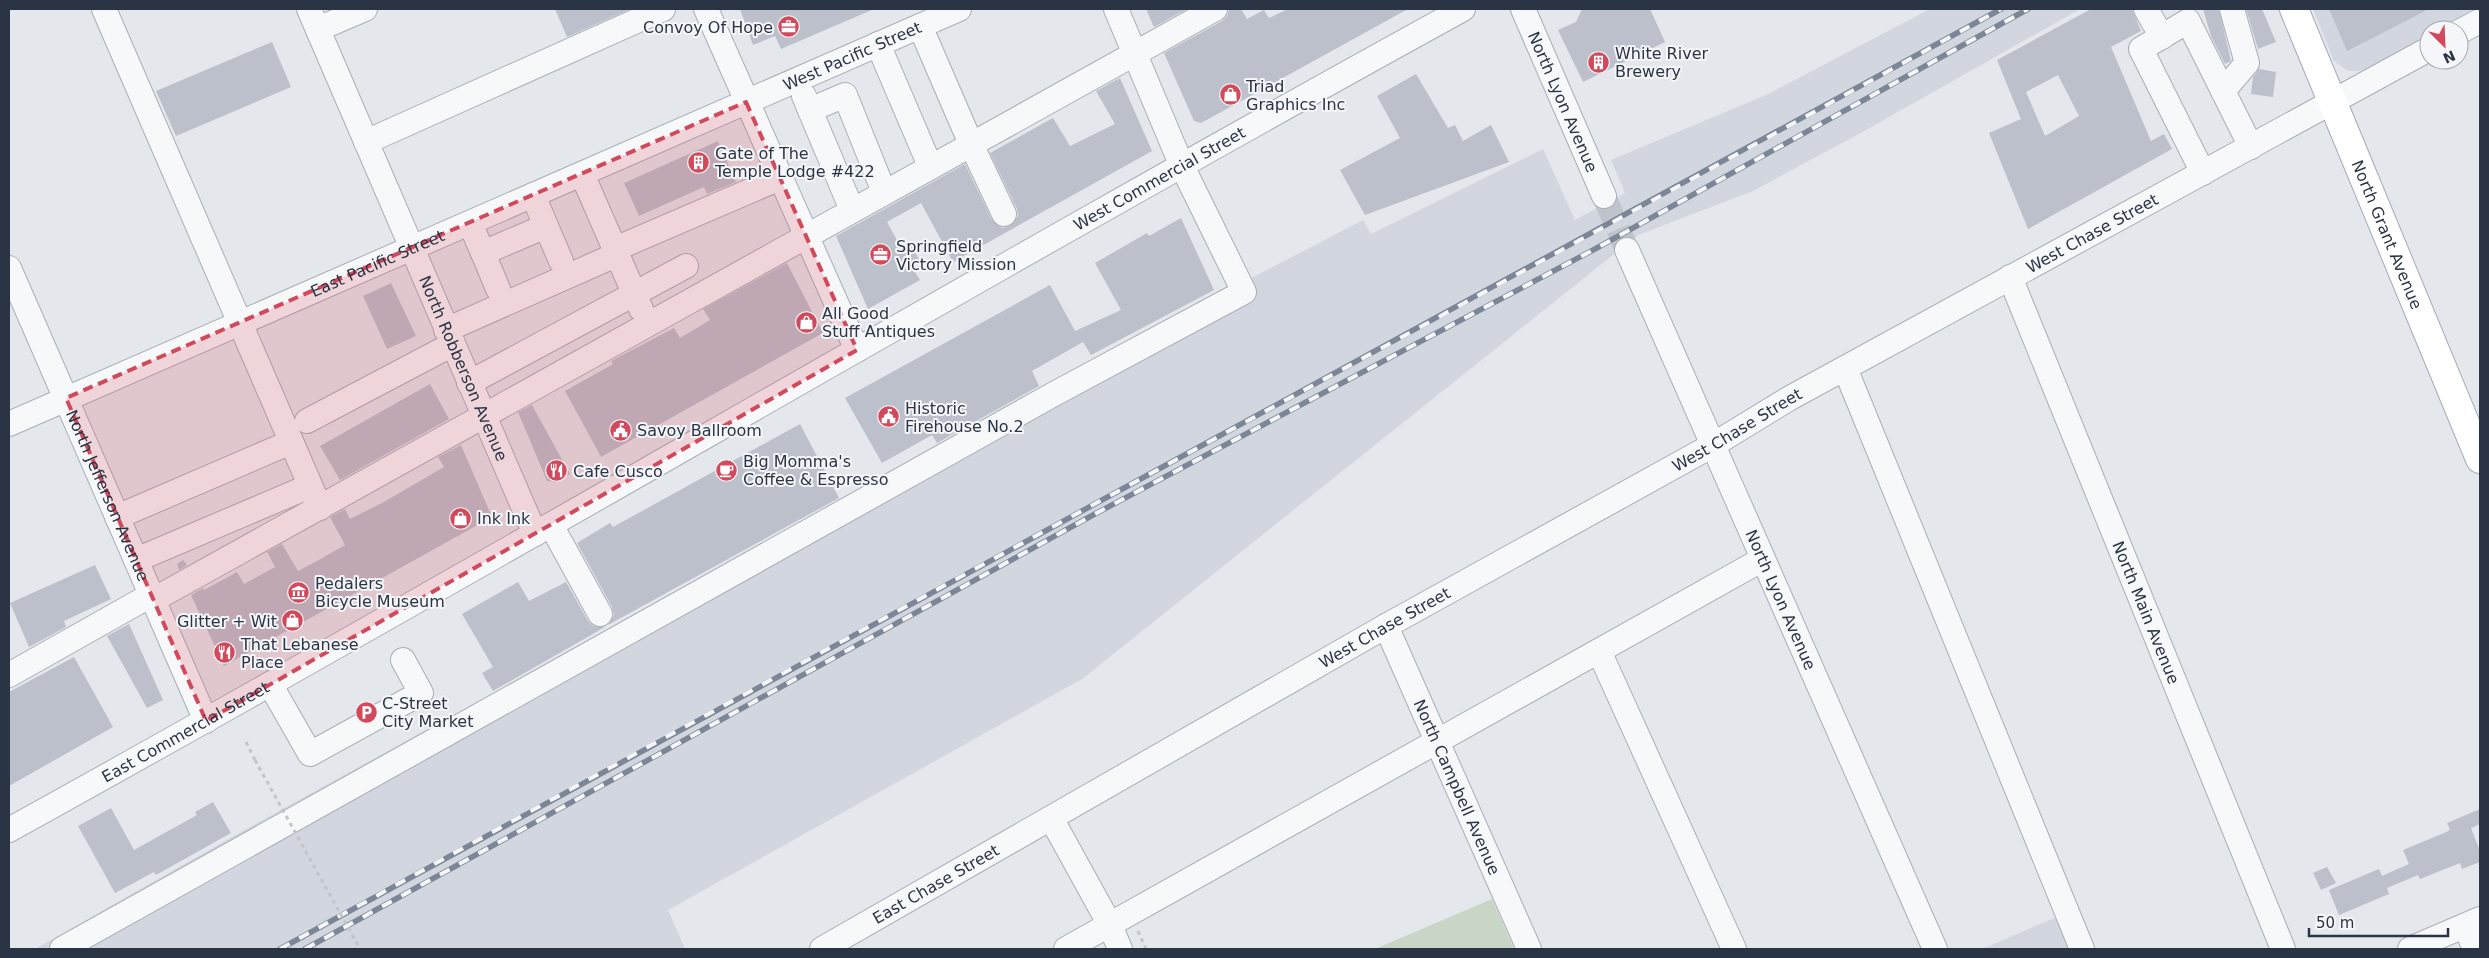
<svg xmlns="http://www.w3.org/2000/svg" width="2489" height="958" viewBox="0 0 2489 958" font-family="'DejaVu Sans',sans-serif">
  <rect width="100%" height="100%" fill="#e4e7ec"/>
  <path fill="#d2d6de" d="M1930,9H2080L1866,130L1753,191L1638,235L1082,679L668,910L685,949H35L232,837L560,656L1215,297L1363,220L1371,234L1543,149L1575,220L1625,193L1611,160L1766,95Z
    M2313,9H2475L2438,30H2429V35L2375,66L2359,71H2348L2334,61Z
    M2066,913L2087,949H1982Z"/>
  <path fill="#c9d6c5" d="M1492,899L1514,949H1375Z"/>
  <path fill="#bbc0ca" fill-rule="evenodd" d="M555,9H630L567,37Z
    M740,9H874L781,49L775,36L753,45Z
    M1146,9H1187L1154,27Z
    M1229,9H1241L1247,19L1264,10L1269,18L1288,9H1408L1201,123L1194,121L1164,53L1222,21L1227,16Z
    M1582,9H1650L1665,42L1583,82L1558,30L1576,22Z
    M2091,9H2132L2141,31L2111,47L2151,141L2164,134L2172,149L2028,229L1989,133L2021,119L1997,60ZM2058,75L2079,116L2045,136L2026,92Z
    M2203,9H2219L2231,61L2225,64L2211,36Z
    M2246,9H2262L2276,42L2258,49Z
    M2329,9H2429L2347,51Z
    M272,42L291,87L176,136L156,91Z
    M2259,69L2276,72L2273,97L2251,94L2253,77Z
    M1416,74L1448,128L1455,125L1463,141L1491,125L1509,162L1365,215L1340,170L1400,138L1377,96Z
    M1120,78L1152,151L953,262L921,203L887,222L902,249L910,244L920,261L911,266L920,280L868,309L836,236L965,164L992,220L1002,228L1010,226L1018,216L1017,209L990,153L1053,118L1070,146L1115,124L1096,91Z
    M718,141L736,182L707,194L704,187L639,216L624,183Z
    M1181,218L1214,290L1091,355L1083,342L1032,371L1039,386L937,443L932,435L882,463L845,398L1050,285L1075,331L1121,310L1095,263L1147,233L1149,236Z
    M787,263L823,333L601,457L565,391L613,364L611,361L674,328L680,338L710,320L703,309Z
    M391,283L416,336L387,349L363,296Z
    M430,384L449,419L340,480L320,446Z
    M532,405L570,474L555,482L547,481L518,412Z
    M800,424L839,498L608,625L614,615L612,607L577,543L610,523L613,527Z
    M461,445L492,517L224,666L191,595L203,588L204,590L237,572L244,584L275,567L267,552L282,544L298,571L315,562L345,545L330,517L345,509L350,519L382,503L444,467L438,457Z
    M183,560L187,565L179,570L177,564Z
    M95,565L111,599L64,621L66,627L29,647L10,603Z
    M518,582L529,601L566,582L588,621L593,626L605,627L493,691L482,673L493,667L462,614Z
    M129,624L163,700L147,708L107,636Z
    M74,657L113,727L9,786V692Z
    M213,802L231,833L156,875L154,872L115,893L78,826L111,808L134,850L197,815L195,812Z
    M2480,809V824L2471,828L2480,851V862L2462,869L2460,863L2420,879L2418,875L2387,888L2389,894L2339,915L2329,890L2379,869L2382,876L2409,864L2403,850L2444,833L2450,830L2447,823Z
    M2327,867L2336,883L2321,890L2313,873Z"/>
  <g fill="none" stroke-linecap="round" stroke-linejoin="round">
    <path stroke="#bfc3cb" stroke-width="24" stroke-dasharray="24 12" stroke-linecap="butt" d="M1604,196L1627,250"/>
    <defs>
      <g id="minor">
        <path d="M104,9L320,508"/>
        <path id="s1" d="M309,9L535,534"/>
        <path d="M706,9L857,350"/>
        <path id="s2" d="M1523,9L1604,196"/>
        <path d="M2146,9L2162,37"/>
        <path d="M920,26L971,144L1004,214"/>
        <path d="M318,29L365,9"/>
        <path d="M2459,32L2480,21"/>
        <path d="M878,44L930,166"/>
        <path d="M2223,91L2247,63L2232,9"/>
        <path d="M804,96L852,210"/>
        <path d="M810,110L845,95L884,192"/>
        <path d="M366,142L663,9"/>
        <path d="M2203,173L2141,49L2188,21L2251,147"/>
        <path d="M582,174L641,309"/>
        <path d="M470,223L483,253L546,226L533,195"/>
        <path d="M546,226L561,261"/>
        <path d="M615,249L780,178"/>
        <path id="s3" d="M1627,250L1935,949"/>
        <path d="M483,253L498,289"/>
        <path id="s4" d="M9,268L206,721"/>
        <path id="s5" d="M2010,277L2283,949"/>
        <path d="M446,330L618,254"/>
        <path d="M1845,368L2082,949"/>
        <path d="M469,383L686,266"/>
        <path d="M307,421L453,344"/>
        <path id="s6" d="M9,424L959,9"/>
        <path d="M117,517L291,442"/>
        <path d="M551,525L600,614"/>
        <path d="M136,560L310,486"/>
        <path d="M153,600L1215,9"/>
        <path id="s7" d="M1386,626L1529,949"/>
        <path d="M1599,651L1734,949"/>
        <path d="M9,675L151,595"/>
        <path d="M270,684L310,754L421,693L403,660"/>
        <path d="M1051,818L1110,925L1120,949"/>
        <path id="s8" d="M9,830C496,561 975,277 1463,9"/>
        <path d="M2465,926L2475,949"/>
        <path d="M62,949L1054,394L1244,292L1181,164L1116,9"/>
        <path id="s9" d="M822,949L1386,626L1713,445L1790,398L2429,49"/>
        <path d="M1066,949L1763,559"/>
        <path d="M2410,949L2480,919"/>
      </g>
      <g id="major">
        <path id="s10" d="M2294,9L2480,459"/>
      </g>
    </defs>
    <use href="#minor" stroke="#a9aeb7" stroke-width="26"/>
    <use href="#major" stroke="#a3abb8" stroke-width="30"/>
    <path stroke="#c2c5cb" stroke-width="3" stroke-dasharray="4 4" stroke-linecap="butt" d="M246,742L255,760
      M1138,931L1146,949"/>
    <use href="#minor" stroke="#f7f8fa" stroke-width="24"/>
    <use href="#major" stroke="#fff" stroke-width="28"/>
    <defs>
      <path id="rail" d="M280,949C852,633 1429,325 2001,9
        M305,949L1093,515L1595,249L2028,9"/>
    </defs>
    <use href="#rail" stroke="#7d8696" stroke-width="5.5"/>
    <use href="#rail" stroke="#f4f6f9" stroke-width="4" stroke-dasharray="11" stroke-linecap="butt"/>
    <path stroke="#c2c5cb" stroke-width="3" stroke-dasharray="4 4" stroke-linecap="butt" d="M255,760L360,949"/>
  </g>
  <path fill="#d1495b" fill-opacity="0.2" stroke="#d1495b" stroke-width="4" stroke-dasharray="10 6" stroke-linejoin="round" d="M746,102L857,350L206,721L66,398Z"/>
  <defs>
    <symbol id="office-disc" viewBox="-11 -11 22 22"><circle r="9.5" fill="#d1495b" stroke="#f4f6f9"/><path d="M-6-3h4V-5.5h4V-3h4V5H-6ZM-1-4.5V-3h2v-1.5ZM-6 0V1H6V0Z" fill="#fff"/></symbol>
    <symbol id="building-disc" viewBox="-11 -11 22 22"><circle r="9.5" fill="#d1495b" stroke="#f4f6f9"/><path d="M-4-6H4V6H1V3H-1V6H-4ZM-2.5-4.3h1.7v1.8h-1.7ZM.8-4.3h1.7v1.8H.8ZM-2.5-1h1.7V.8h-1.7ZM.8-1h1.7V.8H.8Z" fill="#fff"/></symbol>
    <symbol id="shop-disc" viewBox="-11 -11 22 22"><circle r="9.5" fill="#d1495b" stroke="#f4f6f9"/><path d="M-5-2.5h2.3a2.7 3.5 0 0 1 5.4 0H5L5.5 6h-11ZM-1.5-2.5h3a1.5 2.3 0 0 0-3 0Z" fill="#fff"/></symbol>
    <symbol id="civic-disc" viewBox="-11 -11 22 22"><circle r="9.5" fill="#d1495b" stroke="#f4f6f9"/><path d="M-.6-6.5H3V-4.5H.6V-3L4-1V1h2V6H-6V1h2V-1L-.6-3ZM-1.2 2.5V6h2.4V2.5Z" fill="#fff"/></symbol>
    <symbol id="cafe-disc" viewBox="-11 -11 22 22"><circle r="9.5" fill="#d1495b" stroke="#f4f6f9"/><path d="M-5.5-4.5H6V0H3Q3 3.5 0 3.5H-2.5Q-5.5 3.5-5.5 0ZM3-3.2v2h1.7v-2ZM-6 4.5H4V6H-6Z" fill="#fff"/></symbol>
    <symbol id="restaurant-disc" viewBox="-11 -11 22 22"><circle r="9.5" fill="#d1495b" stroke="#f4f6f9"/><path d="M-5-6h1v4h1v-4h1v4h1v-4h1v5L-1.5 .5V6h-2V.5L-5-1ZM5-6V6H3V1.5H1.5Q1.5-4 5-6Z" fill="#fff"/></symbol>
    <symbol id="museum-disc" viewBox="-11 -11 22 22"><circle r="9.5" fill="#d1495b" stroke="#f4f6f9"/><path d="M0-6L6-3V-2H-6V-3ZM-5-1h2V3h-2ZM-1-1h2V3h-2ZM3-1h2V3H3ZM-6 4H6V6H-6Z" fill="#fff"/></symbol>
    <symbol id="parking-disc" viewBox="-11 -11 22 22"><circle r="9.5" fill="#d1495b" stroke="#f4f6f9"/><path d="M-3.5-5.5H1a3.5 3.5 0 0 1 0 7H-1V5.5H-3.5ZM-1-3.4V-.6H.8a1.4 1.4 0 0 0 0-2.8Z" fill="#fff"/></symbol>
  </defs>
  <g fill-rule="evenodd">
    <use href="#office-disc" x="776" y="14" width="25" height="25"/>
    <use href="#building-disc" x="1586" y="50" width="25" height="25"/>
    <use href="#shop-disc" x="1218" y="82" width="25" height="25"/>
    <use href="#building-disc" x="686" y="150" width="25" height="25"/>
    <use href="#office-disc" x="868" y="242" width="25" height="25"/>
    <use href="#shop-disc" x="794" y="310" width="25" height="25"/>
    <use href="#civic-disc" x="876" y="404" width="25" height="25"/>
    <use href="#civic-disc" x="608" y="418" width="25" height="25"/>
    <use href="#cafe-disc" x="714" y="458" width="25" height="25"/>
    <use href="#restaurant-disc" x="544" y="458" width="25" height="25"/>
    <use href="#shop-disc" x="448" y="506" width="25" height="25"/>
    <use href="#museum-disc" x="286" y="580" width="25" height="25"/>
    <use href="#shop-disc" x="280" y="608" width="25" height="25"/>
    <use href="#restaurant-disc" x="212" y="640" width="25" height="25"/>
    <use href="#parking-disc" x="354" y="700" width="25" height="25"/>
  </g>
  <g text-anchor="middle" dominant-baseline="central" stroke-width="4" stroke-linejoin="round" paint-order="stroke">
    <g font-size="16" fill="#2b3445" stroke="#f4f6f9" text-anchor="start">
      <text x="773" y="27" text-anchor="end">Convoy Of Hope</text>
      <text x="1615" y="53">White River<tspan x="1615" dy="18">Brewery</tspan></text>
      <text x="1246" y="86">Triad<tspan x="1246" dy="18">Graphics Inc</tspan></text>
      <text x="715" y="153">Gate of The<tspan x="715" dy="18">Temple Lodge #422</tspan></text>
      <text x="896" y="246">Springfield<tspan x="896" dy="18">Victory Mission</tspan></text>
      <text x="822" y="313">All Good<tspan x="822" dy="18">Stuff Antiques</tspan></text>
      <text x="905" y="408">Historic<tspan x="905" dy="18">Firehouse No.2</tspan></text>
      <text x="637" y="430">Savoy Ballroom</text>
      <text x="743" y="461">Big Momma's<tspan x="743" dy="18">Coffee &amp; Espresso</tspan></text>
      <text x="573" y="471">Cafe Cusco</text>
      <text x="477" y="518">Ink Ink</text>
      <text x="315" y="583">Pedalers<tspan x="315" dy="18">Bicycle Museum</tspan></text>
      <text x="277" y="621" text-anchor="end">Glitter + Wit</text>
      <text x="241" y="644">That Lebanese<tspan x="241" dy="18">Place</tspan></text>
      <text x="382" y="703">C-Street<tspan x="382" dy="18">City Market</tspan></text>
    </g>
    <g font-size="16" fill="#2b3445" stroke="#f4f6f9">
      <text stroke="none"><textPath href="#s6" startOffset="920">West Pacific Street</textPath></text>
      <text stroke="none"><textPath href="#s2" startOffset="101">North Lyon Avenue</textPath></text>
      <text stroke="none"><textPath href="#s8" startOffset="1322">West Commercial Street</textPath></text>
      <text stroke="none"><textPath href="#s9" startOffset="1458">West Chase Street</textPath></text>
      <text stroke="none"><textPath href="#s10" startOffset="244">North Grant Avenue</textPath></text>
      <text stroke="none"><textPath href="#s6" startOffset="402">East Pacific Street</textPath></text>
      <text stroke="none"><textPath href="#s1" startOffset="391">North Robberson Avenue</textPath></text>
      <text stroke="none"><textPath href="#s9" startOffset="1052">West Chase Street</textPath></text>
      <text stroke="none"><textPath href="#s4" startOffset="248">North Jefferson Avenue</textPath></text>
      <text stroke="none"><textPath href="#s3" startOffset="382">North Lyon Avenue</textPath></text>
      <text stroke="none"><textPath href="#s5" startOffset="362">North Main Avenue</textPath></text>
      <text stroke="none"><textPath href="#s9" startOffset="648">West Chase Street</textPath></text>
      <text stroke="none"><textPath href="#s8" startOffset="202">East Commercial Street</textPath></text>
      <text stroke="none"><textPath href="#s7" startOffset="176">North Campbell Avenue</textPath></text>
      <text stroke="none"><textPath href="#s9" startOffset="131">East Chase Street</textPath></text>
    </g>
  </g>
  <rect width="2489" height="958" fill="none" stroke="#2b3445" stroke-width="20"/>
  <g transform="translate(2444 45) rotate(156)"><circle r="24" fill="#f4f6f9" stroke="#a4a8b1"/>
  <path d="M0-4L9 19L0 12L-9 19Z" fill="#d1495b"/>
  <text y="-8" font-size="14" font-weight="bold" text-anchor="middle" fill="#2b3445">N</text>
  </g>
  <path d="M2309 928v8h139v-8" fill="none" stroke="#2b3445" stroke-width="2.5"/>
  <text x="2316" y="928" font-size="15" fill="#2b3445" stroke="#f4f6f9" stroke-width="4" paint-order="stroke">50 m</text>
</svg>
